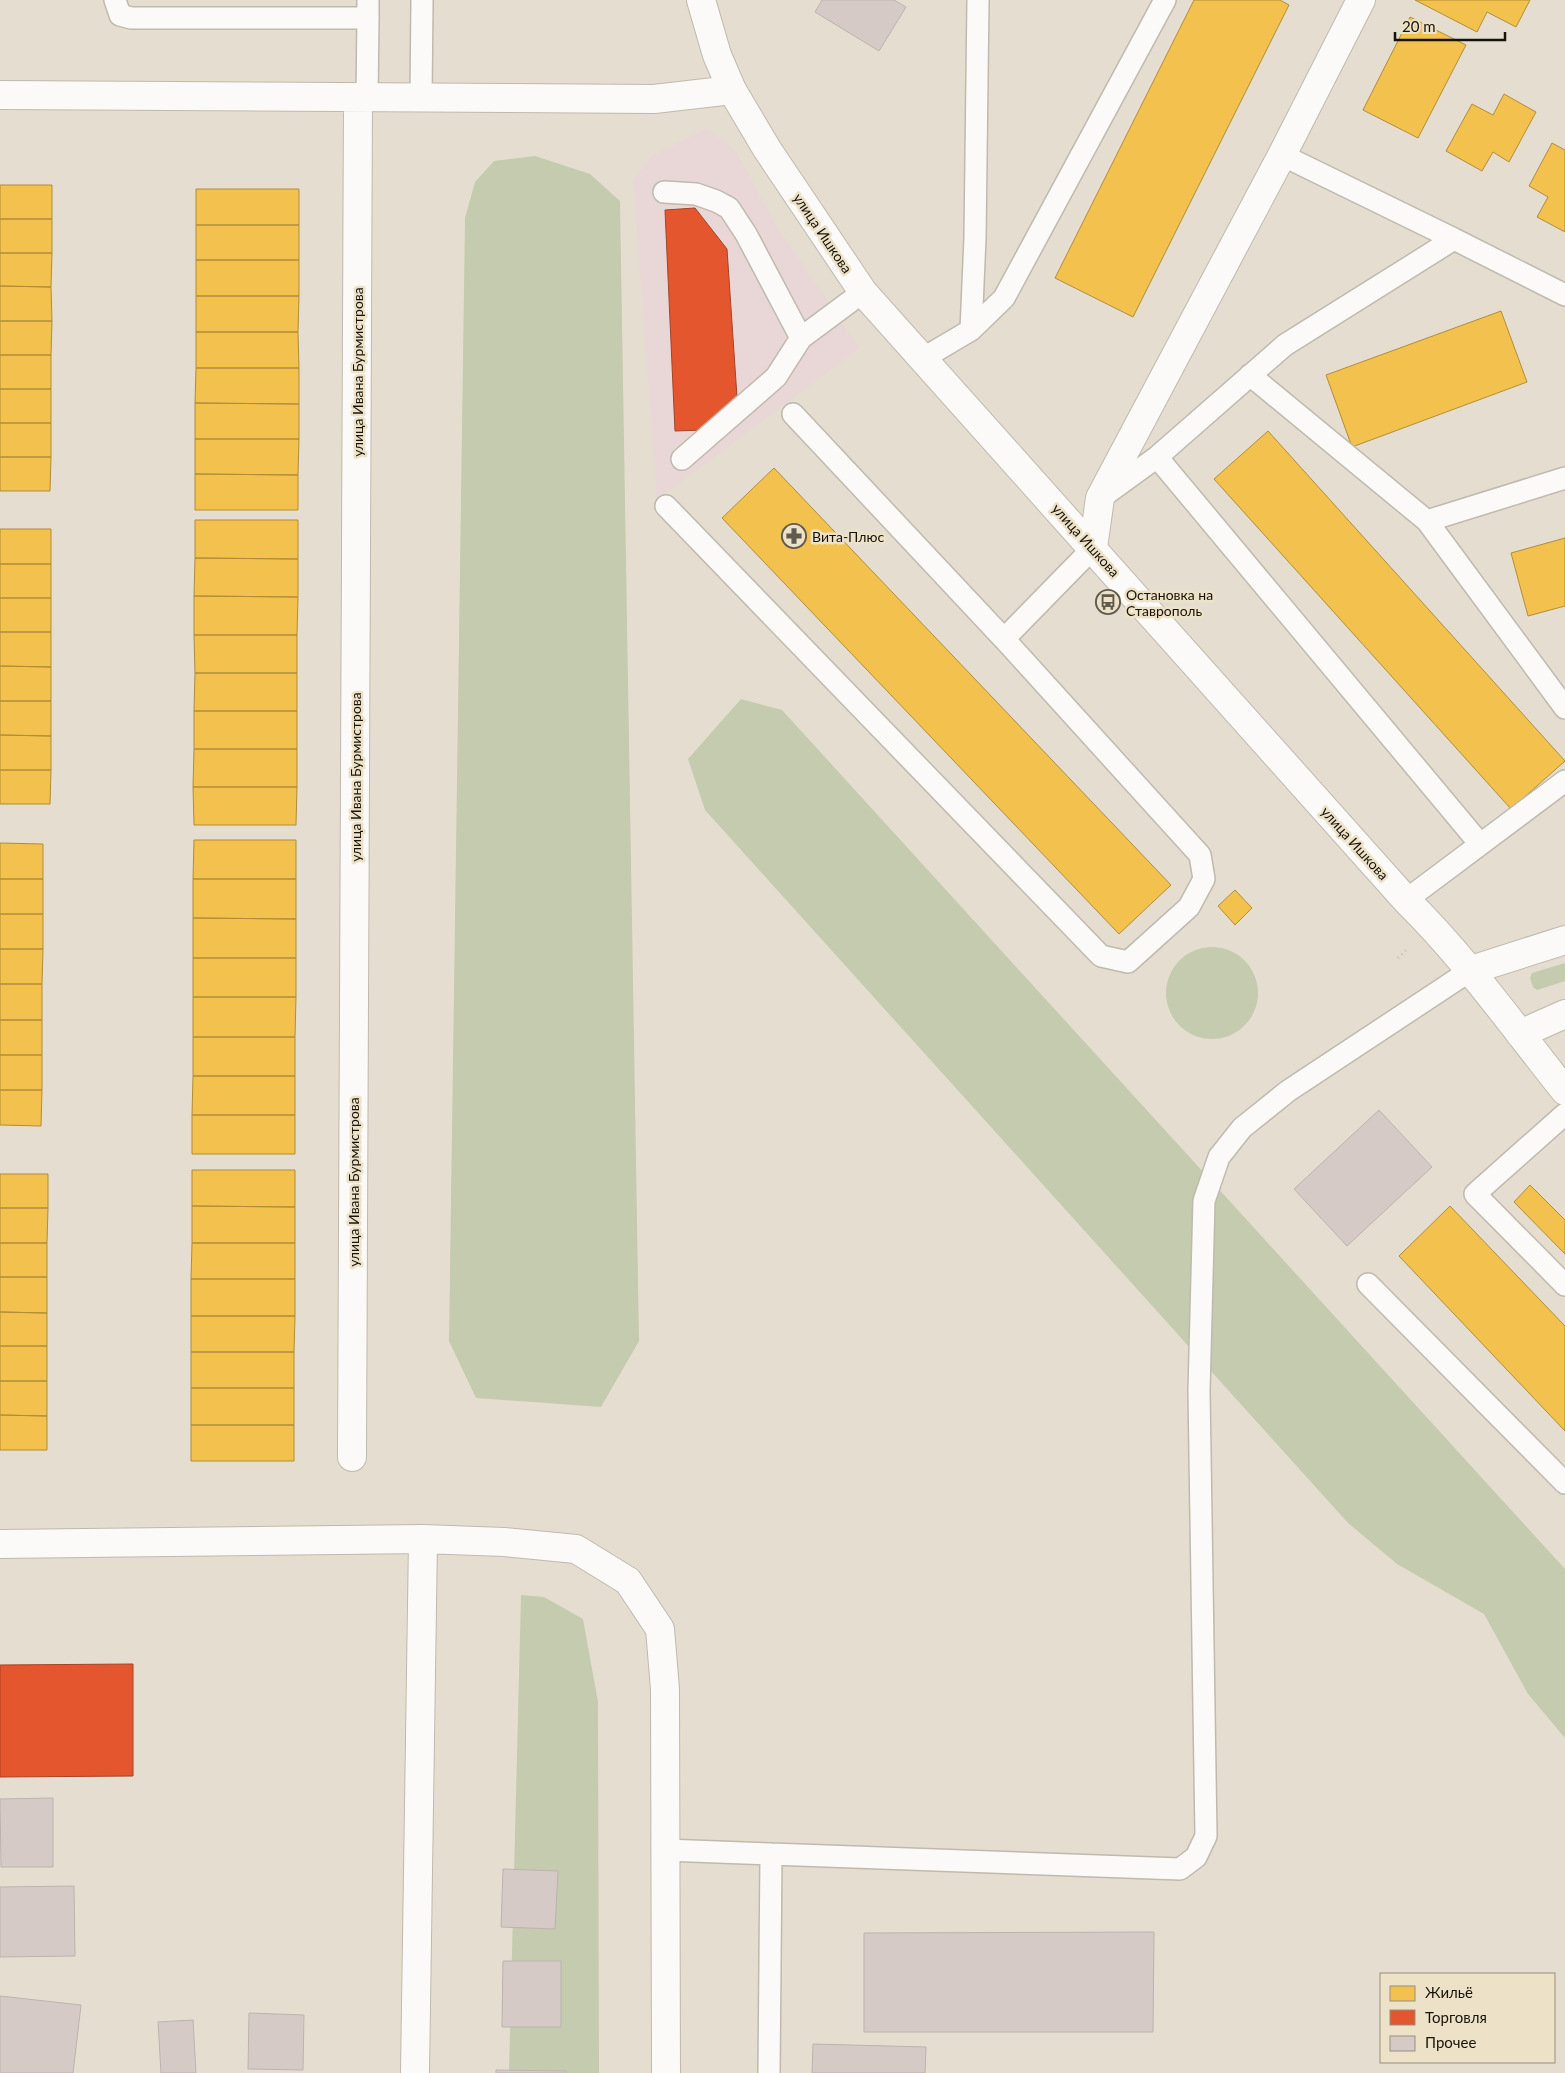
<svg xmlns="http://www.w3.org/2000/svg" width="1565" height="2073" viewBox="0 0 1565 2073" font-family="Lato,sans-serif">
  <rect width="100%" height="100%" fill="#e5ded0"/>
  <path fill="#e8d7d6" d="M707,128L735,150L778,228L860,348L657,500L633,181L650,157Z"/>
  <path fill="#c5cbae" d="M535,156L590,174L620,201L639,1341L601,1407L476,1398L449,1341L465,218L475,182L494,161Z
    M741,699L782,710L1565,1569V1738L1528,1694L1484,1614L1397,1564L1348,1523L705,810L688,759Z
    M1166 993a46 46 0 1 1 92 0a46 46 0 1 1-92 0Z
    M1565,963V981L1537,990L1533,987L1530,978L1532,973Z
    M521,1595L544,1597L583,1619L598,1702L599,2073H509Z"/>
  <path fill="#f2c14e" stroke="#b08d39" d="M1194,0H1280L1289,5L1133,317L1055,278Z
    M1415,0H1530L1516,27L1487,12L1477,32Z
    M1410,17L1466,45L1418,138L1363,110Z
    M1504,94L1536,112L1509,162L1493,152L1482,171L1446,151L1472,104L1493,115Z
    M1552,143L1565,150V232L1537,217L1548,197L1529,186Z
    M0,185H52V219H0Z
    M196,189H299V225H196Z
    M0,219H52V253H0Z
    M196,225H299V260H196Z
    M0,253H52L51,287L0,286Z
    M196,260H299V296H196Z
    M0,286L51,287L52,321H0Z
    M196,296H299L298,332H196Z
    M1501,311L1527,382L1352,447L1326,375Z
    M0,321H52L51,355H0Z
    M196,332H298L299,368H196Z
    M0,355H51V389H0Z
    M196,368H299V404L195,403Z
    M0,389H51V423H0Z
    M195,403L299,404V439H195Z
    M0,423H51V457H0Z
    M1268,431L1565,761L1511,809L1214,479Z
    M195,439H299L298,475L195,474Z
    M0,457H51L50,491H0Z
    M774,468L1171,885L1119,934L722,518Z
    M195,474L298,475V510H195Z
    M195,520H298V559L195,558Z
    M0,529H51V564H0Z
    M1565,538V606L1528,616L1511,553Z
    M195,558L298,559V597L194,596Z
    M0,564H51V598H0Z
    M194,596L298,597L297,635H194Z
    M0,598H51V632H0Z
    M0,632H51V667L0,666Z
    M194,635H297V673H195Z
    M0,666L51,667V701H0Z
    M195,673H297V711H194Z
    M0,701H51V736L0,735Z
    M194,711H297V749H194Z
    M0,735L51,736V770H0Z
    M194,749H297V787H193Z
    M0,770H51L50,804H0Z
    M193,787H297L296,825H194Z
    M194,840H296V879H193Z
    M0,843L43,844V879H0Z
    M0,879H43V914H0Z
    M193,879H296V919L193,918Z
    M1235,890L1252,908L1235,925L1218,906Z
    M0,914H43V949H0Z
    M193,918L296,919V958H193Z
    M0,949H43L42,984H0Z
    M193,958H296V997H193Z
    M0,984H42V1020H0Z
    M193,997H296L295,1037H193Z
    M0,1020H42V1055H0Z
    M193,1037H295V1076H193Z
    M0,1055H42V1090H0Z
    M193,1076H295V1115H192Z
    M0,1090H42L41,1126L0,1125Z
    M192,1115H295V1154H192Z
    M192,1170H295V1207L192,1206Z
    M0,1174H48V1208H0Z
    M1530,1185L1565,1220V1254L1514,1202Z
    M192,1206L295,1207V1243H192Z
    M1450,1206L1565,1326V1431L1399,1256Z
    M0,1208H48L47,1243H0Z
    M0,1243H47V1277H0Z
    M192,1243H295V1279H191Z
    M0,1277H47V1313L0,1312Z
    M191,1279H295V1316H191Z
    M0,1312L47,1313V1346H0Z
    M191,1316H295L294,1352H191Z
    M0,1346H47V1381H0Z
    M191,1352H294V1388H191Z
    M0,1381H47V1416L0,1415Z
    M191,1388H294V1425H191Z
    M0,1415L47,1416V1450H0Z
    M191,1425H294V1461H191Z"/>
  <path fill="#e4572e" stroke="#a64323" d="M695,208L727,249L737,397L705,430L675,431L665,210Z
    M133,1664V1776L0,1777V1665Z"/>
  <path fill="#d6cac7" stroke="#bcb3af" d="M822,0H894L906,7L879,51L815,12Z
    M1379,1110L1432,1167L1347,1246L1294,1189Z
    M53,1798V1867H1L0,1799Z
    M503,1869L558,1871L555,1929L501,1927Z
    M74,1886L75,1956L0,1957V1887Z
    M1154,1932L1153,2032H864V1933Z
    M503,1961H561V2027H502Z
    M0,1996L81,2005L73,2073H0Z
    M249,2013L304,2015L303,2070L248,2069Z
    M193,2020L196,2073H161L158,2022Z
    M813,2044L926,2047L925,2073H812Z
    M496,2070L566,2071V2073H496Z"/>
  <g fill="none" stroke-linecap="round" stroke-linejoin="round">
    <defs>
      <path id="service" d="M115,0L120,15L131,18H368V0
        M367,98L368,18
        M421,98L422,0
        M1282,155L1454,239
        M664,192L696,194L716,201L729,208L746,234L801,338
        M971,330L975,238L978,0
        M922,359L971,330L1004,298L1165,0
        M1250,375L1427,521L1565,708
        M793,414L1004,639
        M682,459L776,377L801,338L863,292
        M1102,497L1157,457
        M666,506L1101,956L1128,962L1189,907L1204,879L1200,855L1004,639L1093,548
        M1427,521L1565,478
        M1480,844L1157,457L1285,345L1454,239L1565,295
        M1406,900L1565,781
        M1565,1114L1475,1194L1565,1285
        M1368,1284L1565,1483
        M665,1850L771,1854
        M769,2073L771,1854L1180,1869L1196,1857L1206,1836L1199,1391L1204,1201L1219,1157L1242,1128L1288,1091L1471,970"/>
      <path id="minor" d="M0,95L654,99L732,90
        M1093,548L1100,498L1282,155L1361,0
        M352,1457L358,98
        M0,1544L423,1539L504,1542L576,1549L628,1581L660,1629L665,1689L666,2073
        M415,2073L423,1539"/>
      <path id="tertiary" d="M701,0L717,55L732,90L767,149L863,292L1406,900C1465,958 1513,1026 1565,1091
        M1471,970L1565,940
        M1520,1034L1565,1014"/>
    </defs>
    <use href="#service" stroke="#bfb9ae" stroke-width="24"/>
    <use href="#minor" stroke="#bfb9ae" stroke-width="30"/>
    <use href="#tertiary" stroke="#bfb9ae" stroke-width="30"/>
    <path stroke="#c3c1bc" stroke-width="3" stroke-dasharray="1 4" stroke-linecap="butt" d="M1398,958L1408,948"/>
    <use href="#service" stroke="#fbfaf8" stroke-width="21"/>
    <use href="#minor" stroke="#fbfaf8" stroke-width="28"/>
    <use href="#tertiary" stroke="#fbfaf8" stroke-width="28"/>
  </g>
  <defs>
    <symbol id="pharmacy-ring" viewBox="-11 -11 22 22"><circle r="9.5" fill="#ede2c8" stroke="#5e5a4f" stroke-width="1.5"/><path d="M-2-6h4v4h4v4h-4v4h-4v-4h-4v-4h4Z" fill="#5e5a4f"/></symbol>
    <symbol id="bus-ring" viewBox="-11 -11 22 22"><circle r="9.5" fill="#ede2c8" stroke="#5e5a4f" stroke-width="1.5"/><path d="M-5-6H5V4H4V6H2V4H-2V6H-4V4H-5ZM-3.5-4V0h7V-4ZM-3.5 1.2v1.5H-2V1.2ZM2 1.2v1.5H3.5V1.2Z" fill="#5e5a4f"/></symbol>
  </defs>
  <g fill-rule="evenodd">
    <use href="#pharmacy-ring" x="780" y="522" width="28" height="28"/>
    <use href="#bus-ring" x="1094" y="588" width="28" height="28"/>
  </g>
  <g text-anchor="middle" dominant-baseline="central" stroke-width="5" stroke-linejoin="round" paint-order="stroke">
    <g font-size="14" fill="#161309" stroke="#ede2c8">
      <text transform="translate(823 233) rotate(56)">улица Ишкова</text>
      <text transform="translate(357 372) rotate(-90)">улица Ивана Бурмистрова</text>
      <text transform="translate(1086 540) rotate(48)">улица Ишкова</text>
      <text transform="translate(355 777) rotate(-90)">улица Ивана Бурмистрова</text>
      <text transform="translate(1355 843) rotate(48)">улица Ишкова</text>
      <text transform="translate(353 1182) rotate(-90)">улица Ивана Бурмистрова</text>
    </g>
    <g font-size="14" fill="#161309" stroke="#ede2c8" text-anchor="start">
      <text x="812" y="536">Вита-Плюс</text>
      <text x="1126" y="594">Остановка на<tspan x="1126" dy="16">Ставрополь</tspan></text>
    </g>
  </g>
  <rect x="1380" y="1973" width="175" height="90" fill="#ede2c8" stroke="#978f7c"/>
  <rect x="1390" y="1986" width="25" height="15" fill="#f2c14e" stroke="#978f7c"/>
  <text x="1425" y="1998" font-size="15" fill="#161309">Жильё</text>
  <rect x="1390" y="2010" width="25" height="15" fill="#e4572e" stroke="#978f7c"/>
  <text x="1425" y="2023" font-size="15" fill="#161309">Торговля</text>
  <rect x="1390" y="2036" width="25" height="15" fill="#d6cac7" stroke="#978f7c"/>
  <text x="1425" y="2048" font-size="15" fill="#161309">Прочее</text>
  <path d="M1395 32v8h110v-8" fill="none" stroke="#161309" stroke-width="2.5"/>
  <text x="1402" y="32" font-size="15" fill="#161309" stroke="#ede2c8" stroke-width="4" paint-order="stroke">20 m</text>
</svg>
